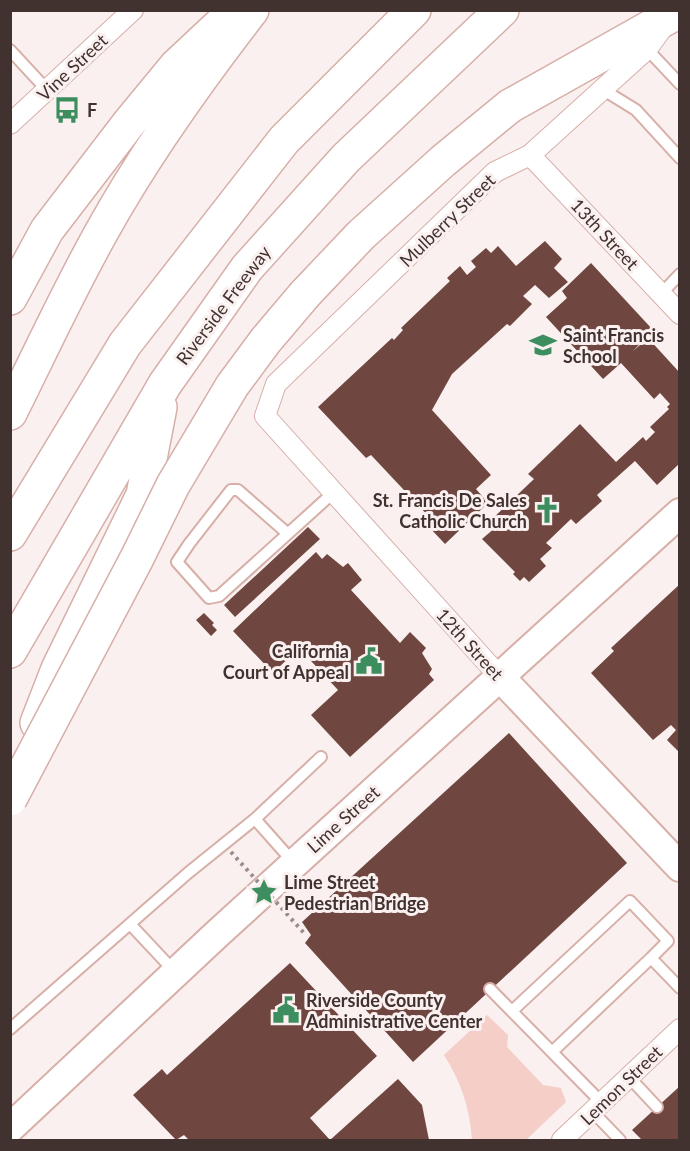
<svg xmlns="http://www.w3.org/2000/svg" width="690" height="1151" viewBox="0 0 690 1151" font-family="Lato,sans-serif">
  <rect width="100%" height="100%" fill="#f9f0ef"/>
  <path fill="#f4cec7" d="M487,1015L508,1035L507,1047L543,1085L561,1088L566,1102L526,1140H472C470,1108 461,1082 444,1055Z"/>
  <path fill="#704740" d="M545,241L562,259L554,268L568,282L549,298L535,285L523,296L532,304L510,326L507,324L452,374L432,410L491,475L476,489L488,503L445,544L429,527L434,522L371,455L366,458L318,407L392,338L394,340L403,330L401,328L450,281L447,278L460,266L467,275L476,267L471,261L486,248L491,253L498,246L516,266Z
    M591,263L653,330L633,351L648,338L680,373V463L657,485L635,461L597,495L602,501L576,524L571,519L546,543L552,548L540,559L546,566L529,582L524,577L520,581L513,574L515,572L482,539L496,527L490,521L534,479L528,474L580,424L616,462L643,437L646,441L655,432L650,427L669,409L667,407L670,404L660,393L654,399L621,363L603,379L546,317L567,298L562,291Z
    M308,527L320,539L235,617L224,605Z
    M316,552L322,559L327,554L343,567L348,563L362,580L351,590L400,643L410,632L426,648L422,653L432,669L429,674L434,680L350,757L311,715L338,690L299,648L273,673L233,631Z
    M680,584V753L667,740L676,730L671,725L653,740L591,673L614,651L611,648Z
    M204,613L214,623L212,625L217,630L211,636L196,620Z
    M509,733L627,863L413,1062L305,943L311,935L302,922Z
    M290,963L377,1056L310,1118L330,1140L398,1079L422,1105L429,1140H189L184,1135L176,1140L133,1095L162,1069L167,1075Z
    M680,1086V1140H642L632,1130Z"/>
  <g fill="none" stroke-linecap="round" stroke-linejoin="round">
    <defs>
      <path id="lane" d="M647,49L680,84
        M10,50L47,90
        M602,89L636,110L680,158
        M661,294L680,274
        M287,533L238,490H231L189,544L177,562L209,598L219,596L334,492
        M255,819L321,757
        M130,924L175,972
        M490,989L602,1103
        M512,1011L630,901L668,941L651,958
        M10,1029L188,873L255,819L294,863
        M552,1052L651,958L680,988
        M629,1077L657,1107
        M593,1112L620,1140"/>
      <path id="street" d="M10,124L133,10
        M530,155L680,314
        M499,676L265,416L276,384L495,172L530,155L647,49L663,27
        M562,1140L680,1029"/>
      <path id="secondary" d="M499,676L680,867
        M10,1128L217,934L680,513"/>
      <path id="highway" d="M305,294L361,235L443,161L510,106L672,15
        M10,298L47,230L129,123L176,66L223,22
        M10,413C40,353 68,292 101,233C144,155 197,81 252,10
        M10,534L125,344L284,140L414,10
        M10,651L165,384L247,268L346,158L502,10
        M37,723L58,669L143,495L160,407"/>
    </defs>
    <use href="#lane" stroke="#d7afa8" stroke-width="14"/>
    <use href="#street" stroke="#d7afa8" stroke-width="22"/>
    <use href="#secondary" stroke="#d7afa8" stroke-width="32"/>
    <use href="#highway" stroke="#d7afa8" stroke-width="36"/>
    <use href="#lane" stroke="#fff" stroke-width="10"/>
    <use href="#street" stroke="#fff" stroke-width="20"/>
    <use href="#secondary" stroke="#fff" stroke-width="28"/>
    <use href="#highway" stroke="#fff" stroke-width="33"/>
    <defs>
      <path id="highway-bridge" d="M10,799L137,558L173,485L232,386L266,340L305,294"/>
    </defs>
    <use href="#highway-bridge" stroke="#d7afa8" stroke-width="36" stroke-linecap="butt"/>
    <path stroke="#998d8b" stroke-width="4" stroke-dasharray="3 4.5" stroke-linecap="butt" d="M231,852L304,933"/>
    <use href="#highway-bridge" stroke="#fff" stroke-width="33"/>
  </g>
  <defs>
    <symbol id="bus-bare" viewBox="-9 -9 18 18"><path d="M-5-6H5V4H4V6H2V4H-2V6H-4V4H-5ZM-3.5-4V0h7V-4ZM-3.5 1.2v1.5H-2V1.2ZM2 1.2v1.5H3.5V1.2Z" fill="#3d8e5f" stroke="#f9f0ef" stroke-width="2.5" paint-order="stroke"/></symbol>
    <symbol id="school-bare" viewBox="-9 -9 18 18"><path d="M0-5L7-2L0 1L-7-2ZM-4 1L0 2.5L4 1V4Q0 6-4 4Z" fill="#3d8e5f" stroke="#f9f0ef" stroke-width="2.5" paint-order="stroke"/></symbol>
    <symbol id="church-bare" viewBox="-9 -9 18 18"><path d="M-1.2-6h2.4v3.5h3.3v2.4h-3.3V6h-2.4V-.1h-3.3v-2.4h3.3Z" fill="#3d8e5f" stroke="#f9f0ef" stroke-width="2.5" paint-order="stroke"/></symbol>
    <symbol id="civic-bare" viewBox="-9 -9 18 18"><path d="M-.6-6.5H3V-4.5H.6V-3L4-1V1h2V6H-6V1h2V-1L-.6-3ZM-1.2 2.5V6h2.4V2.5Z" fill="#3d8e5f" stroke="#f9f0ef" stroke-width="2.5" paint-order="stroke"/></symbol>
    <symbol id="sight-bare" viewBox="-9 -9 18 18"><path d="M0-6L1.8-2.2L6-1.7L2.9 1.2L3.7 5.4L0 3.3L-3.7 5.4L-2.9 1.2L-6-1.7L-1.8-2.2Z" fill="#3d8e5f" stroke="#f9f0ef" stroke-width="2.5" paint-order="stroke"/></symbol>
  </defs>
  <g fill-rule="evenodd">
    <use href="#bus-bare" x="48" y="91" width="38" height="38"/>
    <use href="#school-bare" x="524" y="326" width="38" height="38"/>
    <use href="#church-bare" x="528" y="491" width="38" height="38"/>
    <use href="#civic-bare" x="350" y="642" width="38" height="38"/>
    <use href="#sight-bare" x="245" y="873" width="38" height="38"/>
    <use href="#civic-bare" x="267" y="991" width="38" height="38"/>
  </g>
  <g text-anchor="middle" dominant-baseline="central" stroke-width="6" stroke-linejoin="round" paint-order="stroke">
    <g font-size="18" fill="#42322f" stroke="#f9f0ef">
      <text transform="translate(72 67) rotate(-43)">Vine Street</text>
      <text transform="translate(447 220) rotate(-44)">Mulberry Street</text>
      <text transform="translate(605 234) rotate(47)">13th Street</text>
      <text transform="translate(223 305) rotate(-53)">Riverside Freeway</text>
      <text transform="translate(470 644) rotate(48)">12th Street</text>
      <text transform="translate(343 819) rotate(-42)">Lime Street</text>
      <text transform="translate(621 1085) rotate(-44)">Lemon Street</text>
    </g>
    <g font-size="18" font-weight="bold" fill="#42322f" stroke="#f9f0ef" text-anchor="start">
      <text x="87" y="110">F</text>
      <text x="563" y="335">Saint Francis<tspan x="563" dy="21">School</tspan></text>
      <text x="527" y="500" text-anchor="end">St. Francis De Sales<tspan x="527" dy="21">Catholic Church</tspan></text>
      <text x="349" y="651" text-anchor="end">California<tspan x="349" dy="21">Court of Appeal</tspan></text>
      <text x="284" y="882">Lime Street<tspan x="284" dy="21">Pedestrian Bridge</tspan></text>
      <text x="306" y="1000">Riverside County<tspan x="306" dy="21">Administrative Center</tspan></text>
    </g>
  </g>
  <rect width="690" height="1151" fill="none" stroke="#42322f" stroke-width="24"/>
</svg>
